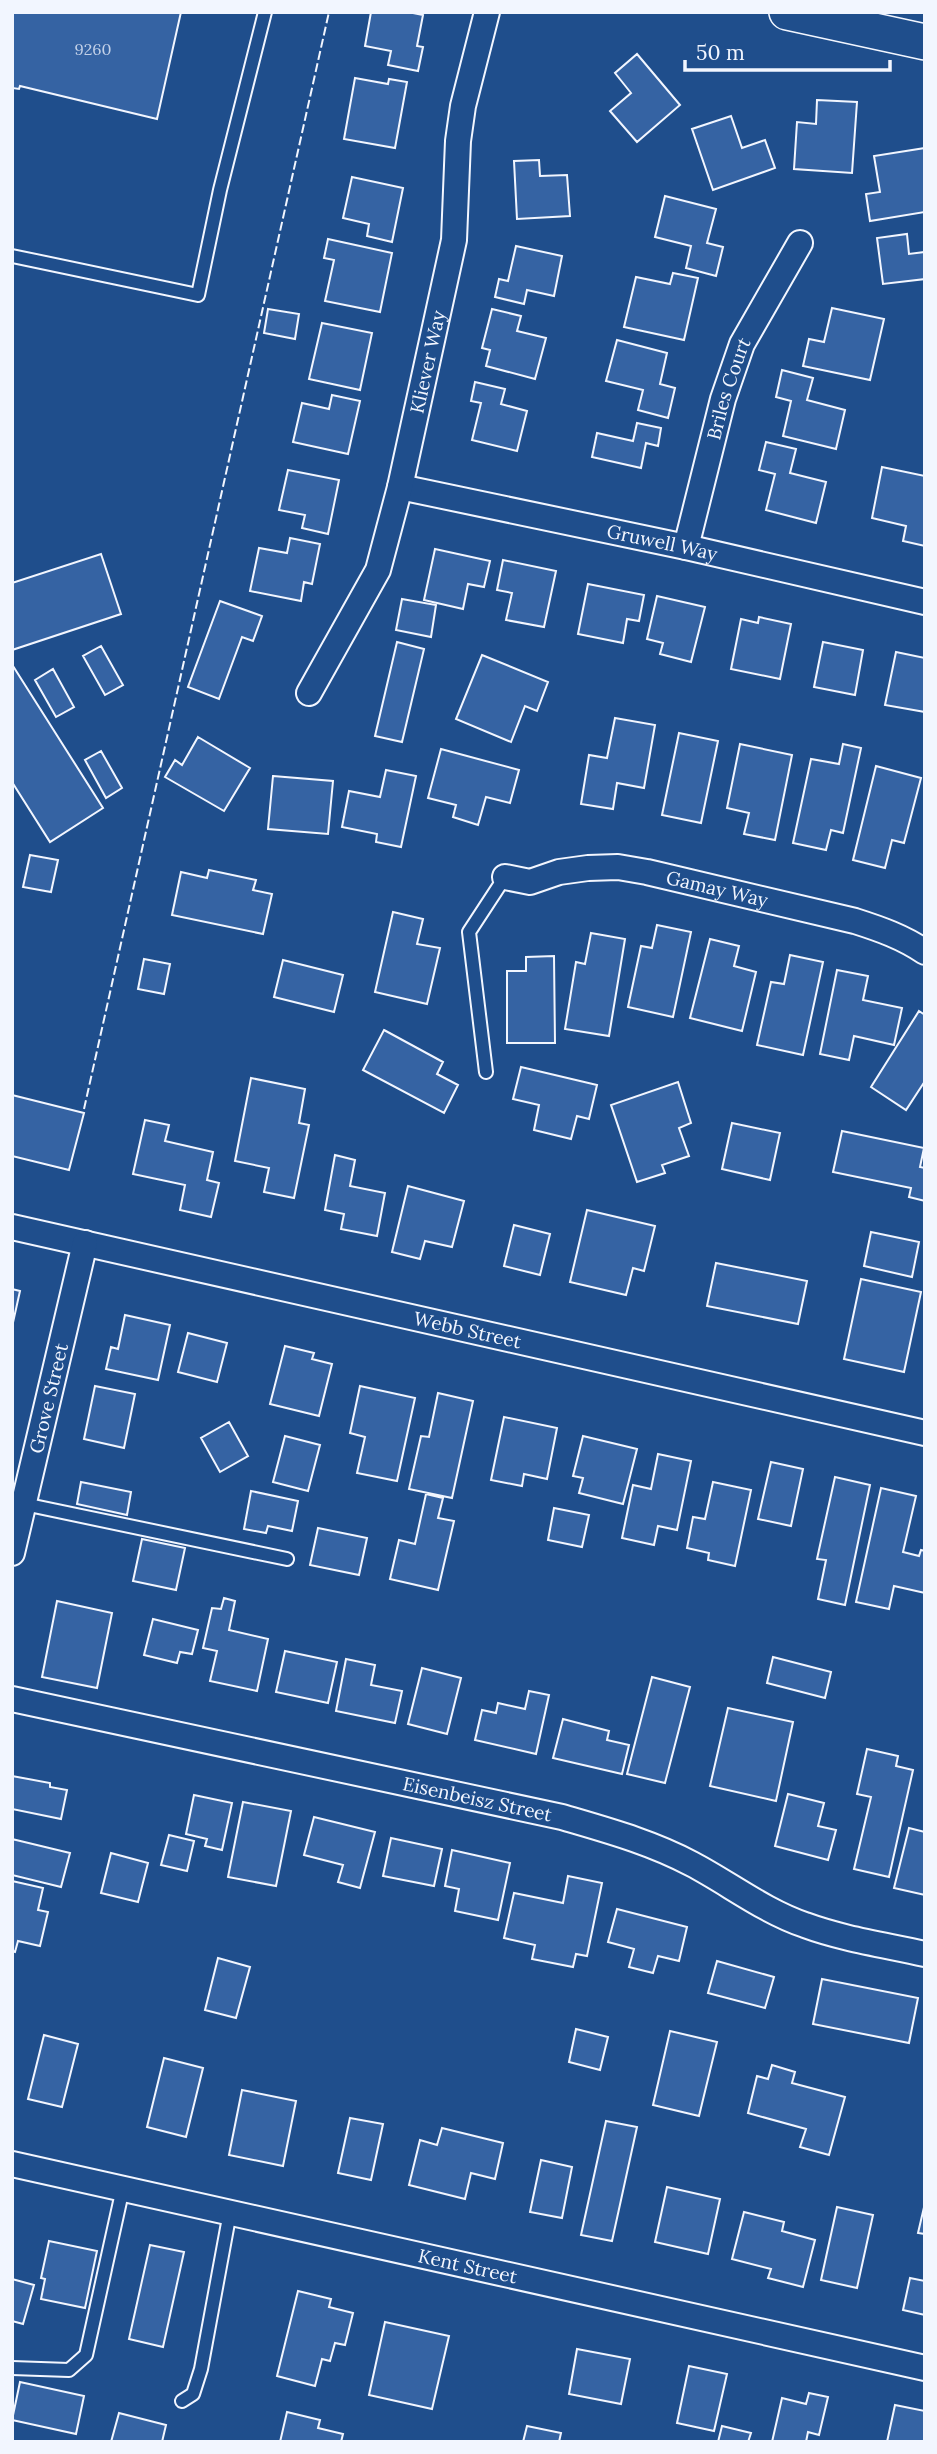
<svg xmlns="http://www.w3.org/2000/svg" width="937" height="2454" viewBox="0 0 937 2454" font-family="Lora,serif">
  <rect width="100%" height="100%" fill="#1f4e8c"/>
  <path fill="#3563a3" stroke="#f2f6ff" stroke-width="2" d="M12,12H181L157,119L20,86L19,89L12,88Z
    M371,12H408L423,15L417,46L423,47L418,71L388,65L391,51L365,46Z
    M637,54L680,105L637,142L610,111L631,93L615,73Z
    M355,78L388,84L389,79L407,82L395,148L344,139Z
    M817,100L857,102L852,173L794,169L797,122L816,124Z
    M731,116L742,148L765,140L775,168L713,190L692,129Z
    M925,148V212L870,221L866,194L880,192L874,156Z
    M539,160L540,176L567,175L570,216L517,219L514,161Z
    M352,177L403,188L392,242L367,236L369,224L343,218Z
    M665,196L716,209L707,243L723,247L716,276L686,268L691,246L655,237Z
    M907,234L909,254L925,252V279L883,284L877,238Z
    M328,239L392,253L380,312L325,301L334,260L324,258Z
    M516,246L562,256L554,296L527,290L524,304L495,297L499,279L508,281Z
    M673,273L698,278L684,340L624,327L636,277L670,284Z
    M832,308L884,319L870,380L803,366L809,339L824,342Z
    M268,309L299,314L295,339L264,333Z
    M492,309L521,316L517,331L546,338L535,379L486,366L490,350L482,348Z
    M322,323L372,333L360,390L309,379Z
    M617,340L667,353L660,384L675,388L668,418L638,410L643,390L606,381Z
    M782,370L813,378L807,400L845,410L836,449L783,436L791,401L776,397Z
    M475,382L505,389L501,404L527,411L517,451L472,440L481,403L471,401Z
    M332,395L360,401L348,454L293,442L302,403L329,409Z
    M637,423L661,428L658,446L646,443L641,468L592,457L597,433L633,441Z
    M766,442L796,449L790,473L826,482L816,523L766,510L775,474L759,470Z
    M882,467L925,476V546L903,541L906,526L872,518Z
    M288,470L339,480L328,534L302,528L305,515L279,510Z
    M290,538L320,544L312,584L304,582L301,601L250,591L259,548L287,553Z
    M435,549L490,561L484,587L468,584L463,609L424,600Z
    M101,554L121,614L12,650V583Z
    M503,560L556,571L544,627L506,620L512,593L497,590Z
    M588,584L644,595L639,621L627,619L623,643L578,634Z
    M657,596L705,607L691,662L660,654L663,643L647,639Z
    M402,599L436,605L431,637L396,630Z
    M220,601L262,616L253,641L242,637L219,699L188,687Z
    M759,617L791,624L780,679L731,669L741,619L758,623Z
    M397,642L424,649L402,742L375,736Z
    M823,642L863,650L855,695L814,687Z
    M101,646L123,685L105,695L83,656Z
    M896,652L925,658V712L885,705Z
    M482,655L548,682L537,711L525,706L511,742L456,719Z
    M13,666L103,808L50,842L12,782Z
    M53,669L74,707L56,717L35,680Z
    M615,718L655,725L644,788L617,783L613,809L581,804L589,755L607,758Z
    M679,733L718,741L701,823L662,815Z
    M198,737L250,768L224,811L165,777L175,760L182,765Z
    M740,744L792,755L775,840L744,834L749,813L727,808Z
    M843,744L861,748L843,833L831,830L826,850L793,843L811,759L839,764Z
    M441,749L519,770L510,803L486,797L478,825L453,817L456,805L428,798Z
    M101,751L122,788L106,798L85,760Z
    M876,766L921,778L904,843L892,840L885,868L853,860Z
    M386,770L416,776L401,847L376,842L377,834L342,827L349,791L380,797Z
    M273,776L333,781L328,834L268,829Z
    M30,855L58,860L51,892L23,887Z
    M209,870L256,880L253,890L272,894L263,934L172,915L181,872L207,878Z
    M393,912L423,919L417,944L440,948L427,1004L375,992Z
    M657,925L691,932L673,1017L628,1007L641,946L652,948Z
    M591,933L625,939L609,1036L565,1029L576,962L585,964Z
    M710,939L739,946L734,966L756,972L742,1031L690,1018Z
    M790,955L823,962L803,1055L757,1045L771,982L784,984Z
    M554,956L555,1043H507V971H526V957Z
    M144,959L170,964L164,994L138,989Z
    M283,960L343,975L334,1012L274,997Z
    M837,970L868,976L863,1000L902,1008L894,1045L854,1036L849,1060L820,1054Z
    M919,1011L925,1015V1081L906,1110L871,1087Z
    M384,1030L443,1062L437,1074L458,1085L444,1113L363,1070Z
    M521,1067L597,1085L589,1119L577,1116L571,1139L534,1130L539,1105L513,1099Z
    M251,1078L305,1089L299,1123L309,1125L294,1198L264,1192L269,1168L235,1161Z
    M678,1082L691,1123L679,1128L689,1156L662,1165L665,1173L637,1182L611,1105Z
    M12,1095L84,1113L69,1170L12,1156Z
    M145,1120L169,1125L165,1141L213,1152L207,1180L219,1183L211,1217L180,1210L185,1185L133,1174Z
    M732,1123L780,1133L770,1180L722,1169Z
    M842,1131L924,1148L920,1167L925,1168V1201L909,1197L911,1188L833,1172Z
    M335,1155L355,1160L350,1186L385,1193L377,1236L341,1229L344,1214L325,1210Z
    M408,1186L464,1201L452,1247L425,1241L420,1259L392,1252Z
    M587,1210L655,1226L644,1271L633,1268L626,1295L570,1282Z
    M514,1225L550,1234L540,1275L504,1266Z
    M871,1232L919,1242L912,1277L864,1266Z
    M716,1263L807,1281L798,1324L707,1306Z
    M861,1279L921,1292L904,1372L844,1359Z
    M12,1289L20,1291L12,1327Z
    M125,1315L170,1325L158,1380L106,1369L111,1347L118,1349Z
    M188,1333L227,1343L217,1382L178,1372Z
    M285,1346L314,1353L312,1359L332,1364L319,1416L270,1404Z
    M95,1386L135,1394L124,1448L84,1439Z
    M360,1386L415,1398L397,1481L357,1473L365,1437L350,1433Z
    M438,1393L473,1401L452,1498L409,1489L421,1436L429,1437Z
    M504,1417L557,1428L547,1479L524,1474L522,1486L491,1480Z
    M229,1422L248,1456L220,1472L201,1438Z
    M285,1436L320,1445L308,1491L273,1482Z
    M583,1436L637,1449L623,1504L579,1493L583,1478L573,1476Z
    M658,1454L691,1461L677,1530L658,1526L654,1545L622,1538L633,1485L651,1489Z
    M771,1462L803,1469L791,1526L758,1519Z
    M835,1477L870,1485L845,1605L818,1599L826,1560L817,1559Z
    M81,1482L131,1492L127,1515L77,1504Z
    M713,1482L751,1490L735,1566L708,1560L709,1553L687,1548L693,1517L705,1519Z
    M881,1488L916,1496L903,1552L919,1556L921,1550L925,1551V1593L894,1586L889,1609L856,1602Z
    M251,1491L298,1501L292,1531L268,1526L266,1533L244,1529Z
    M426,1494L443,1498L438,1518L454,1521L438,1590L390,1579L399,1540L415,1544Z
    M554,1508L589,1515L582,1547L548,1540Z
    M318,1528L367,1538L359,1575L310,1565Z
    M142,1539L185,1548L176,1590L133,1581Z
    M224,1598L235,1601L229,1630L268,1639L257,1691L210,1681L217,1651L203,1648L212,1608L221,1609Z
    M57,1601L112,1613L97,1688L42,1677Z
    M153,1619L198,1630L192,1654L180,1652L177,1663L144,1655Z
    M285,1651L337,1662L328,1703L276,1692Z
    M773,1657L831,1672L825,1698L767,1683Z
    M346,1659L375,1665L371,1685L402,1691L395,1723L336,1711Z
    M422,1668L461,1678L447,1734L408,1724Z
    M652,1677L690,1687L665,1783L627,1774Z
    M529,1691L549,1695L536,1754L475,1740L482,1710L496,1713L498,1703L525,1709Z
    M728,1708L793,1722L776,1801L710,1786Z
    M563,1719L609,1731L607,1740L629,1745L622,1774L553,1758Z
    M867,1749L898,1756L896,1766L913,1770L889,1877L854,1869L871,1797L857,1794Z
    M12,1776L50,1783V1787L67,1790L61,1819L12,1809Z
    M788,1794L824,1803L818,1826L836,1830L828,1860L775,1846Z
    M194,1795L232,1803L222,1850L205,1846L207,1839L186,1834Z
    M243,1802L291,1811L276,1886L228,1877Z
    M314,1817L375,1832L360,1888L338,1882L343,1865L304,1855Z
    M909,1828L925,1832V1895L894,1888Z
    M169,1835L194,1841L187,1871L161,1865Z
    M391,1838L442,1849L434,1886L383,1876Z
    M12,1839L70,1853L61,1887L12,1875Z
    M452,1850L510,1863L498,1920L455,1911L459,1889L445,1886Z
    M111,1853L148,1863L138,1902L101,1893Z
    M568,1876L602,1883L587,1956L576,1954L573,1967L532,1959L535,1945L504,1938L514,1893L563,1903Z
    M12,1881L43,1888L38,1910L48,1912L40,1946L18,1941L15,1952L12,1951Z
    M617,1909L687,1927L679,1961L658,1956L653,1973L629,1967L634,1949L608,1942Z
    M218,1958L250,1967L236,2018L205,2010Z
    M717,1961L774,1977L765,2008L708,1993Z
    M822,1979L918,1998L909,2043L813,2024Z
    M576,2029L608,2037L600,2070L569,2062Z
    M670,2031L717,2042L699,2116L653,2105Z
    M44,2035L78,2044L62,2107L28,2099Z
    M164,2058L203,2068L186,2137L147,2127Z
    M772,2065L795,2072L792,2083L845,2097L829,2155L800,2147L806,2129L748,2113L757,2076L768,2079Z
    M242,2090L296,2101L283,2166L229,2155Z
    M350,2118L383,2124L371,2180L338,2173Z
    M606,2121L637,2127L612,2241L581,2235Z
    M442,2128L503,2143L495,2179L471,2173L465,2199L409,2185L420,2140L437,2145Z
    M541,2160L572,2167L562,2218L530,2212Z
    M667,2187L720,2199L708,2254L655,2242Z
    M925,2203V2234L918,2233Z
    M837,2207L873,2215L857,2288L821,2280Z
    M744,2212L784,2222L782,2231L815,2240L803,2287L768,2278L771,2269L732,2259Z
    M49,2241L97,2251L85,2308L41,2299L45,2279L41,2278Z
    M150,2245L184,2252L163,2347L129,2339Z
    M910,2278L925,2281V2315L903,2310Z
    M12,2279L34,2285L23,2324L12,2321Z
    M298,2291L331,2299L329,2307L353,2313L345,2345L335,2343L330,2361L322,2359L315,2386L277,2376Z
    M385,2322L449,2336L432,2409L369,2395Z
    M577,2349L630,2359L621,2404L569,2394Z
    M689,2366L727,2374L714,2431L677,2423Z
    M20,2382L84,2396L76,2434L12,2420Z
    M809,2393L828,2397L819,2435L808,2432L806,2442H772L782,2398L806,2404Z
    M895,2405L925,2411V2442H887Z
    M287,2412L320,2420L318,2428L343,2434L341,2442H280Z
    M119,2413L166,2425L162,2442H111Z
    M527,2426L561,2433L559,2442H523Z
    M722,2426L751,2433L748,2442H718Z"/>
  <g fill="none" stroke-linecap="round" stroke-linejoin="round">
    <defs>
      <path id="service" d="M12,256L198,295L220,190L265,12
        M486,1072L469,932L505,877
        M24,1504L287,1559
        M12,2368L69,2370L86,2355L123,2188
        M182,2401L193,2394L201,2369L230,2212"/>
      <g id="minor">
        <path id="s1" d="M400,487L686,547L925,602"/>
        <path id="s2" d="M686,547L723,399L742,344L800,243"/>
        <path id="s3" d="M309,693L378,570L400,487L454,240L458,141L463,106L487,12"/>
        <path id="s4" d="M505,877L530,882L559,872L588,868L618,867L647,872L855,921C880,929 903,937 925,952"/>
        <path id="s5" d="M12,1227L925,1433"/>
        <path id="s6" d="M12,1553L85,1243"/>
        <path id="s7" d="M12,1699L562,1817C606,1830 651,1842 692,1864C730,1884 764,1911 805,1925C843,1939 885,1945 925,1954"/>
        <path id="s8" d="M12,2164L925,2368"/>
      </g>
      <path id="secondary" d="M787,12L925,42"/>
    </defs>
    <use href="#service" stroke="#f2f6ff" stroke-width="16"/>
    <use href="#minor" stroke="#f2f6ff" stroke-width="28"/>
    <use href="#secondary" stroke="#f2f6ff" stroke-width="38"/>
    <use href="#service" stroke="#1f4e8c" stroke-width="12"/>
    <use href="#minor" stroke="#1f4e8c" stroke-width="24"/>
    <use href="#secondary" stroke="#1f4e8c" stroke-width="35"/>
    <path stroke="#f2f6ff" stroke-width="2" stroke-dasharray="9 3.5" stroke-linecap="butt" d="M84,1109L329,12"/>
  </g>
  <g text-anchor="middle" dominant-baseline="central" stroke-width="5" stroke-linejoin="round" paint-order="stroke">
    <g font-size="16" fill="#c3d1e8">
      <text x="93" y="49">9260</text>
    </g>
    <g font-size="19" fill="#f2f6ff" stroke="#1f4e8c">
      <text stroke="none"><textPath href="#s3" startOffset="355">Kliever Way</textPath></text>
      <text stroke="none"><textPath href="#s2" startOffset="164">Briles Court</textPath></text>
      <text stroke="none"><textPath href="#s1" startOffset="268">Gruwell Way</textPath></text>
      <text stroke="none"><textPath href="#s4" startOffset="217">Gamay Way</textPath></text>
      <text stroke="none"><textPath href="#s5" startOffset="467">Webb Street</textPath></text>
      <text stroke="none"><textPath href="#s6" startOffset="159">Grove Street</textPath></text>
      <text stroke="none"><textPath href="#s7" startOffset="476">Eisenbeisz Street</textPath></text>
      <text stroke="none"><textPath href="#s8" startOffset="467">Kent Street</textPath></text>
    </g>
  </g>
  <rect width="937" height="2454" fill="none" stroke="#f2f6ff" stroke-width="28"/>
  <path d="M685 60v10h205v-10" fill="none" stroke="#f2f6ff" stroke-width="3.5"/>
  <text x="696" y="60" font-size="21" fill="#f2f6ff" stroke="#1f4e8c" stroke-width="5" paint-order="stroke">50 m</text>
</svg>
